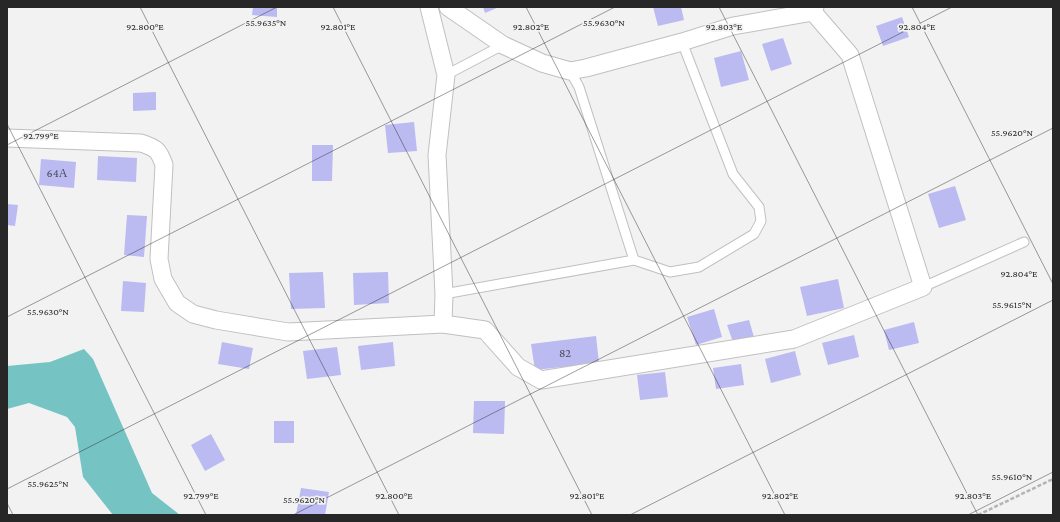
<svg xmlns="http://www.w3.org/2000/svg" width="1060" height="522" viewBox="0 0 1060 522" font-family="'Crimson Pro',serif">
  <rect width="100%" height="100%" fill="#f2f2f3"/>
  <path fill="#75c3c3" d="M84,349L93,359L152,493L180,515H113L83,477L75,427L67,417L29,403L7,409V366L50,362Z"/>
  <path fill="#bbbaf1" d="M253,7H277V17L252,15Z
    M483,7H499L485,13Z
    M653,7H681L684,20L658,26Z
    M902,17L909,37L883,46L876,26Z
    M783,38L792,64L771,71L762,44Z
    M741,51L749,80L721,87L714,58Z
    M156,92V110L133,111V93Z
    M414,122L417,151L388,153L385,125Z
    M312,145H333L332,181H312Z
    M98,156L137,158L136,182L97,180Z
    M41,159L76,162L74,188L39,185Z
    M955,186L966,220L939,228L928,194Z
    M7,204L18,205L15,226L7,225Z
    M127,215L147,216L144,257L124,255Z
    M323,272L325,308L291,309L289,273Z
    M388,272L389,303L354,305L353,273Z
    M838,279L844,308L807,316L800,287Z
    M123,281L146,283L144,312L121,311Z
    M714,309L722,337L696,345L687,317Z
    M749,320L754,337L733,342L727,325Z
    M914,322L919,343L889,350L884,330Z
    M854,335L859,357L828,365L822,343Z
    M596,336L599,363L535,370L531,344Z
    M222,342L253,348L249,369L218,364Z
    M393,342L395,366L361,370L358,346Z
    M337,347L341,375L307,379L303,351Z
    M795,351L801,375L771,383L765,359Z
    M741,364L744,385L716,389L713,368Z
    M665,372L668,397L640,400L637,375Z
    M474,401H505L504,434L473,433Z
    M274,421H294V443H274Z
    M211,434L225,460L205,471L191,445Z
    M301,488L329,492L325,515H296Z"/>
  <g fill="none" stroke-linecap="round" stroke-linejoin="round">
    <defs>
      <path id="lane" d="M570,71L579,87L634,260L670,272L699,267L754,234L761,221L759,207L733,174L682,42
        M446,75L503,45
        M923,287L1024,242
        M444,294L634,260"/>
      <path id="street" d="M429,7L446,75L437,155L444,294L443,324L485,330L518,367L541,380L794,339L923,287L850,55L813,12L815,7
        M448,7L503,45L542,63L570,71L586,68L682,42L733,26L813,12
        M7,138L141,143C156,148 159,150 164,165L159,259L163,279L177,303L193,314L216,320L288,332L443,324"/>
    </defs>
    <use href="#lane" stroke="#c0c0c1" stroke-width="11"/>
    <use href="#street" stroke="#c0c0c1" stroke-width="19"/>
    <path stroke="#b4b4b5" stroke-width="2.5" stroke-dasharray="4 2" stroke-linecap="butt" d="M978,515L1053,479"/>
    <use href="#lane" stroke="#fff" stroke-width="9"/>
    <use href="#street" stroke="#fff" stroke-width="17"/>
  </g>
  <path fill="none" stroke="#272728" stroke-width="1" stroke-opacity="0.45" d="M140,7L399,515M333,7L592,515M526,7L785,515M719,7L978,515M912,7L1053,284M7,124L206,515M7,145L277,7M7,317L615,7M7,489L952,7M7,503L13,515M293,515L1053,128M630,515L1053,300M968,515L1053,472"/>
  <g text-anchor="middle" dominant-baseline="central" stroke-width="3.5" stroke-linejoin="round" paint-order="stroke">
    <g font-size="12" fill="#4c4c5a">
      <text x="57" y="173">64А</text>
      <text x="565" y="353">82</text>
    </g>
  </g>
  <g font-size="10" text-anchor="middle" fill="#272728" stroke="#f2f2f3" stroke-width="3.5" stroke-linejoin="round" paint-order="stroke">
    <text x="266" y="26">55.9635°N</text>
    <text x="604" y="26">55.9630°N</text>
    <text x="145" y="30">92.800°E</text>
    <text x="338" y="30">92.801°E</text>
    <text x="531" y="30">92.802°E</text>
    <text x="724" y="30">92.803°E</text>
    <text x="917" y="30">92.804°E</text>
    <text x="1012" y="136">55.9620°N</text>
    <text x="41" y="139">92.799°E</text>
    <text x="1019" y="277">92.804°E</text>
    <text x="1012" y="308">55.9615°N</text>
    <text x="48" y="315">55.9630°N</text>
    <text x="1012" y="480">55.9610°N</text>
    <text x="48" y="487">55.9625°N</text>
    <text x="201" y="499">92.799°E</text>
    <text x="394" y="499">92.800°E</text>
    <text x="587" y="499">92.801°E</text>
    <text x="780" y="499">92.802°E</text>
    <text x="973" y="499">92.803°E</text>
    <text x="304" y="503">55.9620°N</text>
  </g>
  <rect width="1060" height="522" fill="none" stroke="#272728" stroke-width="16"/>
</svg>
